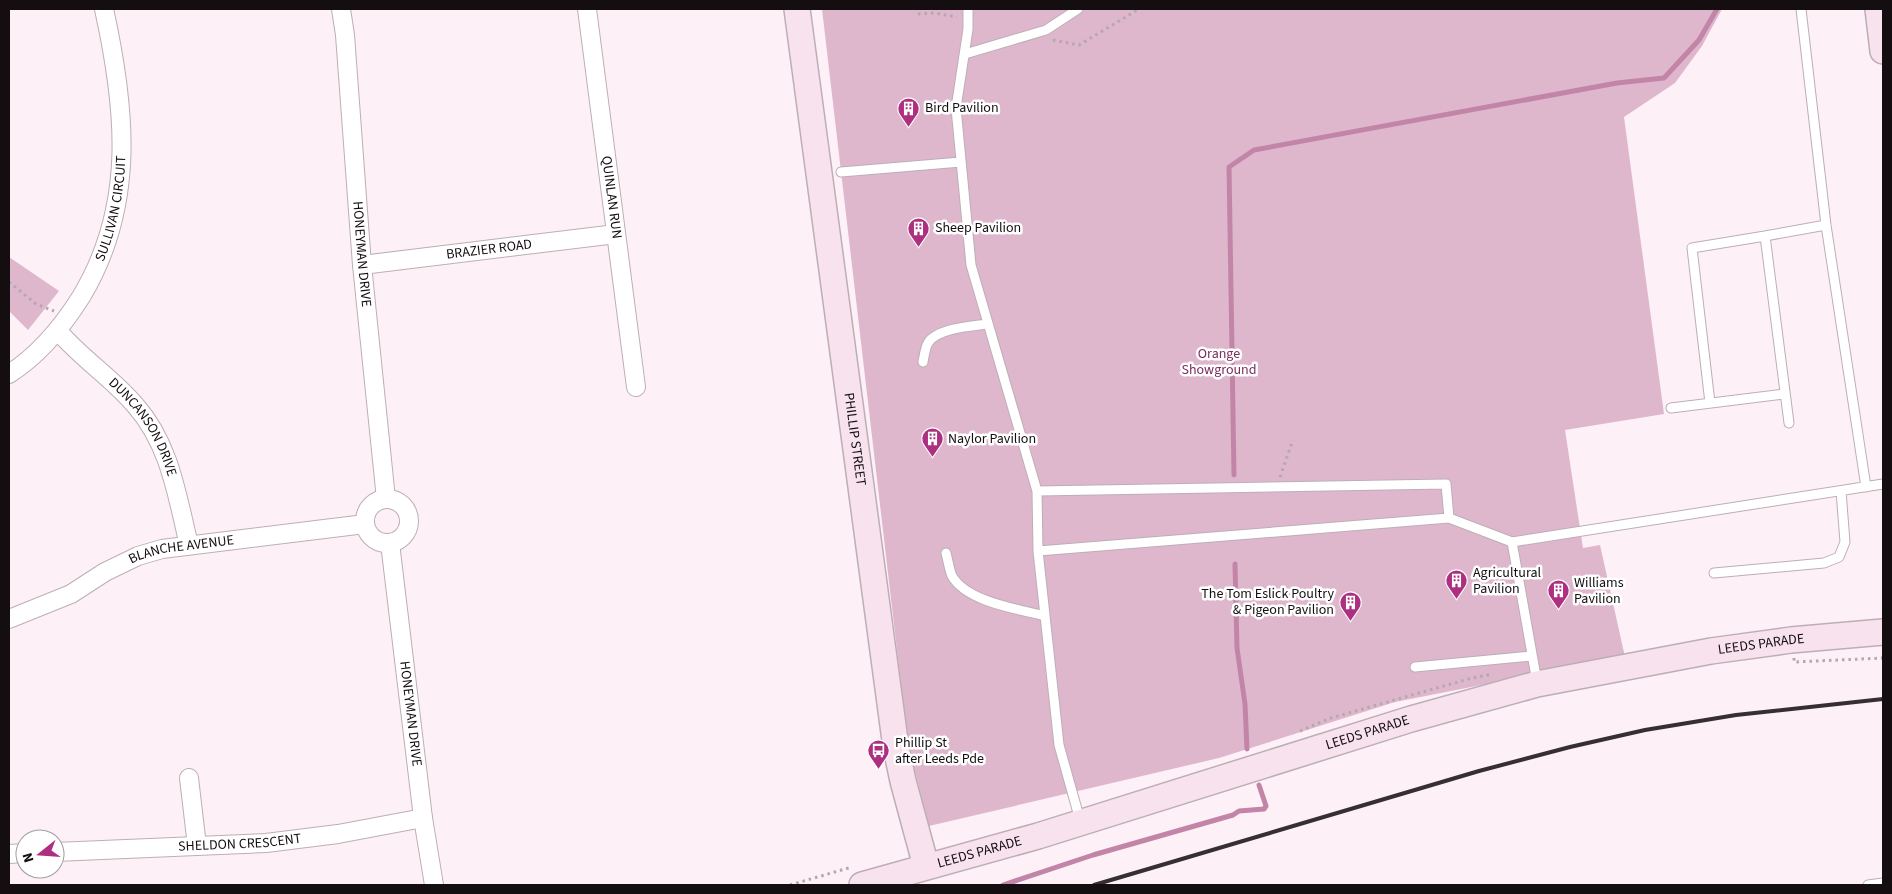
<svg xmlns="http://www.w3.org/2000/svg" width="1892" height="894" viewBox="0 0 1892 894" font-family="'Source Sans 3',sans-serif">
  <rect width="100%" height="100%" fill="#fdf0f7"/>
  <path fill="#dfb7cc" d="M822,9H1722L1702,46L1675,83L1624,117L1664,414L1565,430L1583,548L1600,545L1625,657L1395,702L1219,758L929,826L908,744Z
    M9,257L59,291L28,330L9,311Z"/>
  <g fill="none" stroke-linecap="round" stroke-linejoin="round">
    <path stroke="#c385a7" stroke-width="5" d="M1234,475L1229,167L1254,150L1617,83L1664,78L1699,40L1717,9
      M1235,564L1237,648L1245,704L1247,749
      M1003,885L1093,855L1233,815L1239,811L1264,809L1266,806L1259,785"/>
    <defs>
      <path id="lane" d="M968,9V29L956,108L971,265L1037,491L1038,551L1059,745L1080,820
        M1801,9L1826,225L1866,487
        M965,54L1046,30L1078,9
        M841,172L961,162
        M923,362C924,357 925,348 928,343C937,328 973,326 988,324
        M1710,403L1692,248L1765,236
        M1671,408L1784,394
        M1789,423L1765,236L1826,225
        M1037,491L1446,484L1449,518
        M1512,542L1537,682
        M1038,551L1449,518L1512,542L1883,484
        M946,553C948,560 949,569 952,576C967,602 1018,609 1045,616
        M1714,573L1824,563L1839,557L1845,542L1841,491
        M1415,667L1532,656
        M1868,885L1883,883"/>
      <g id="street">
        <path id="s1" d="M341,9L345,35L362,265L386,499"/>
        <path id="s2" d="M587,9L636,387"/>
        <path id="s3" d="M362,265L616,234"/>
        <path id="s4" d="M58,331C82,359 112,378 135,405C170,444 177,496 189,545"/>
        <path id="s5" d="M9,374C39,355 62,327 81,297C136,206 126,109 104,9"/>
        <circle cx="387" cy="521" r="22"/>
        <path id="s6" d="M390,543L423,818L434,885"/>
        <path id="s7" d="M9,619L71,594L105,572L138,556L162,549L365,524"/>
        <path d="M189,778L197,846"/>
        <path id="s8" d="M55,852L266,843L338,834L423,818"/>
        <path d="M9,854L25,853"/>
      </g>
      <g id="secondary">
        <path id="s9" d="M797,9L896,748L903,781L926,866"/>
        <path d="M1878,9L1883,51"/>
        <path id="s10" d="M862,885L1038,836L1411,719L1537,684L1711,651L1791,640L1883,632"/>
      </g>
    </defs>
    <use href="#lane" stroke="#bdaeb6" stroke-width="11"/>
    <use href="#street" stroke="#bdaeb6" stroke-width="20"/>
    <use href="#secondary" stroke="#bdaeb6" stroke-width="28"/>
    <path stroke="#b3a8ae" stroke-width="3" stroke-dasharray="2.5 4" stroke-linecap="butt" d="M918,14L934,13L957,17
      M1053,40L1079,45L1139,9
      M9,282L36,304L54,311
      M1280,477L1293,440
      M1794,658V662L1883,658
      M1300,731L1331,718L1472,678L1493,674
      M790,885L852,867"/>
    <use href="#lane" stroke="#fff" stroke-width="9"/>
    <use href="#street" stroke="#fff" stroke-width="18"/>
    <use href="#secondary" stroke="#f7e2ee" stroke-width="25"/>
    <path stroke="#352e32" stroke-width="4" d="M1094,885L1479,771L1570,747L1645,730L1736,715L1883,699"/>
  </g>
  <defs>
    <symbol id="building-pin" viewBox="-11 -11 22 30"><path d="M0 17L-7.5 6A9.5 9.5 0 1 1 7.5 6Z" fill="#ad3080" stroke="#fff"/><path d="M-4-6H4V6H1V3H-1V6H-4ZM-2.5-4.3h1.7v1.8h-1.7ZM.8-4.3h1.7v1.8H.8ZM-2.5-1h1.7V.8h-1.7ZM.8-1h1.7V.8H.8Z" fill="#fff"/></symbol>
    <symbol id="bus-pin" viewBox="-11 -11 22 30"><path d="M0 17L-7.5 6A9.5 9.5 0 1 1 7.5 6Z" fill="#ad3080" stroke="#fff"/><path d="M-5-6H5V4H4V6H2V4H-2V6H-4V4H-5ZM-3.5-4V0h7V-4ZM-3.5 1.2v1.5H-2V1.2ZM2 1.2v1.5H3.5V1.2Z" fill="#fff"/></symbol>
  </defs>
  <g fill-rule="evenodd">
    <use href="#building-pin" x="896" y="96" width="25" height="34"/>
    <use href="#building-pin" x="906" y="216" width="25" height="34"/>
    <use href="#building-pin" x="920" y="426" width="25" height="34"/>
    <use href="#building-pin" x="1444" y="568" width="25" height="34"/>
    <use href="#building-pin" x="1546" y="578" width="25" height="34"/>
    <use href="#building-pin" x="1338" y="590" width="25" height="34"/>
    <use href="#bus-pin" x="866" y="738" width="25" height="34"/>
  </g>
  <g text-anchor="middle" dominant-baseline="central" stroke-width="5" stroke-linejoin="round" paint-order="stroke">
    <g font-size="14" fill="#140e11" stroke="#fff" text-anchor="start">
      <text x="925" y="108">Bird Pavilion</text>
      <text x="935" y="228">Sheep Pavilion</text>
      <text x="948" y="439">Naylor Pavilion</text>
      <text x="1473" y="573">Agricultural<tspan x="1473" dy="16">Pavilion</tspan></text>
      <text x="1574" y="583">Williams<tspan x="1574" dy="16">Pavilion</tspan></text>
      <text x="1334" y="594" text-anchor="end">The Tom Eslick Poultry<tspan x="1334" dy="16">&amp; Pigeon Pavilion</tspan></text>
      <text x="895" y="743">Phillip St<tspan x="895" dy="16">after Leeds Pde</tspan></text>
    </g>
    <g font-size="14" fill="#140e11" stroke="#fff">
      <text stroke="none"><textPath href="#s2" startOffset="190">QUINLAN RUN</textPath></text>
      <text stroke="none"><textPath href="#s5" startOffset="201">SULLIVAN CIRCUIT</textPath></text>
      <text stroke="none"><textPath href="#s3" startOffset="128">BRAZIER ROAD</textPath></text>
      <text stroke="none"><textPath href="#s1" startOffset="246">HONEYMAN DRIVE</textPath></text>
      <text stroke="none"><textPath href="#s4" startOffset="130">DUNCANSON DRIVE</textPath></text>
      <text stroke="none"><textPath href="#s9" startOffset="434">PHILLIP STREET</textPath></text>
      <text stroke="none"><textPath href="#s7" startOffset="188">BLANCHE AVENUE</textPath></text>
      <text stroke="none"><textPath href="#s10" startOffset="932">LEEDS PARADE</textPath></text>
      <text stroke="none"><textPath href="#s6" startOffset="172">HONEYMAN DRIVE</textPath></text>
      <text stroke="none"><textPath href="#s10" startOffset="528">LEEDS PARADE</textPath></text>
      <text stroke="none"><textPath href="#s8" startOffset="185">SHELDON CRESCENT</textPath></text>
      <text stroke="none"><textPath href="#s10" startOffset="122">LEEDS PARADE</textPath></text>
    </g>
    <g font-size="14" fill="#792e5c" stroke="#fff">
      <text x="1219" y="354">Orange<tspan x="1219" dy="16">Showground</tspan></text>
    </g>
  </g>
  <rect width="1892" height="894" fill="none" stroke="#140e11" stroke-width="20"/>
  <g transform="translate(40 854) rotate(253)"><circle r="24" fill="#ffffff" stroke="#a19fa0"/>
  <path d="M0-4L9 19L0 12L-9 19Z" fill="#ad3080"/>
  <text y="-8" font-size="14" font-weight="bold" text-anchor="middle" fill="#140e11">N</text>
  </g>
</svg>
